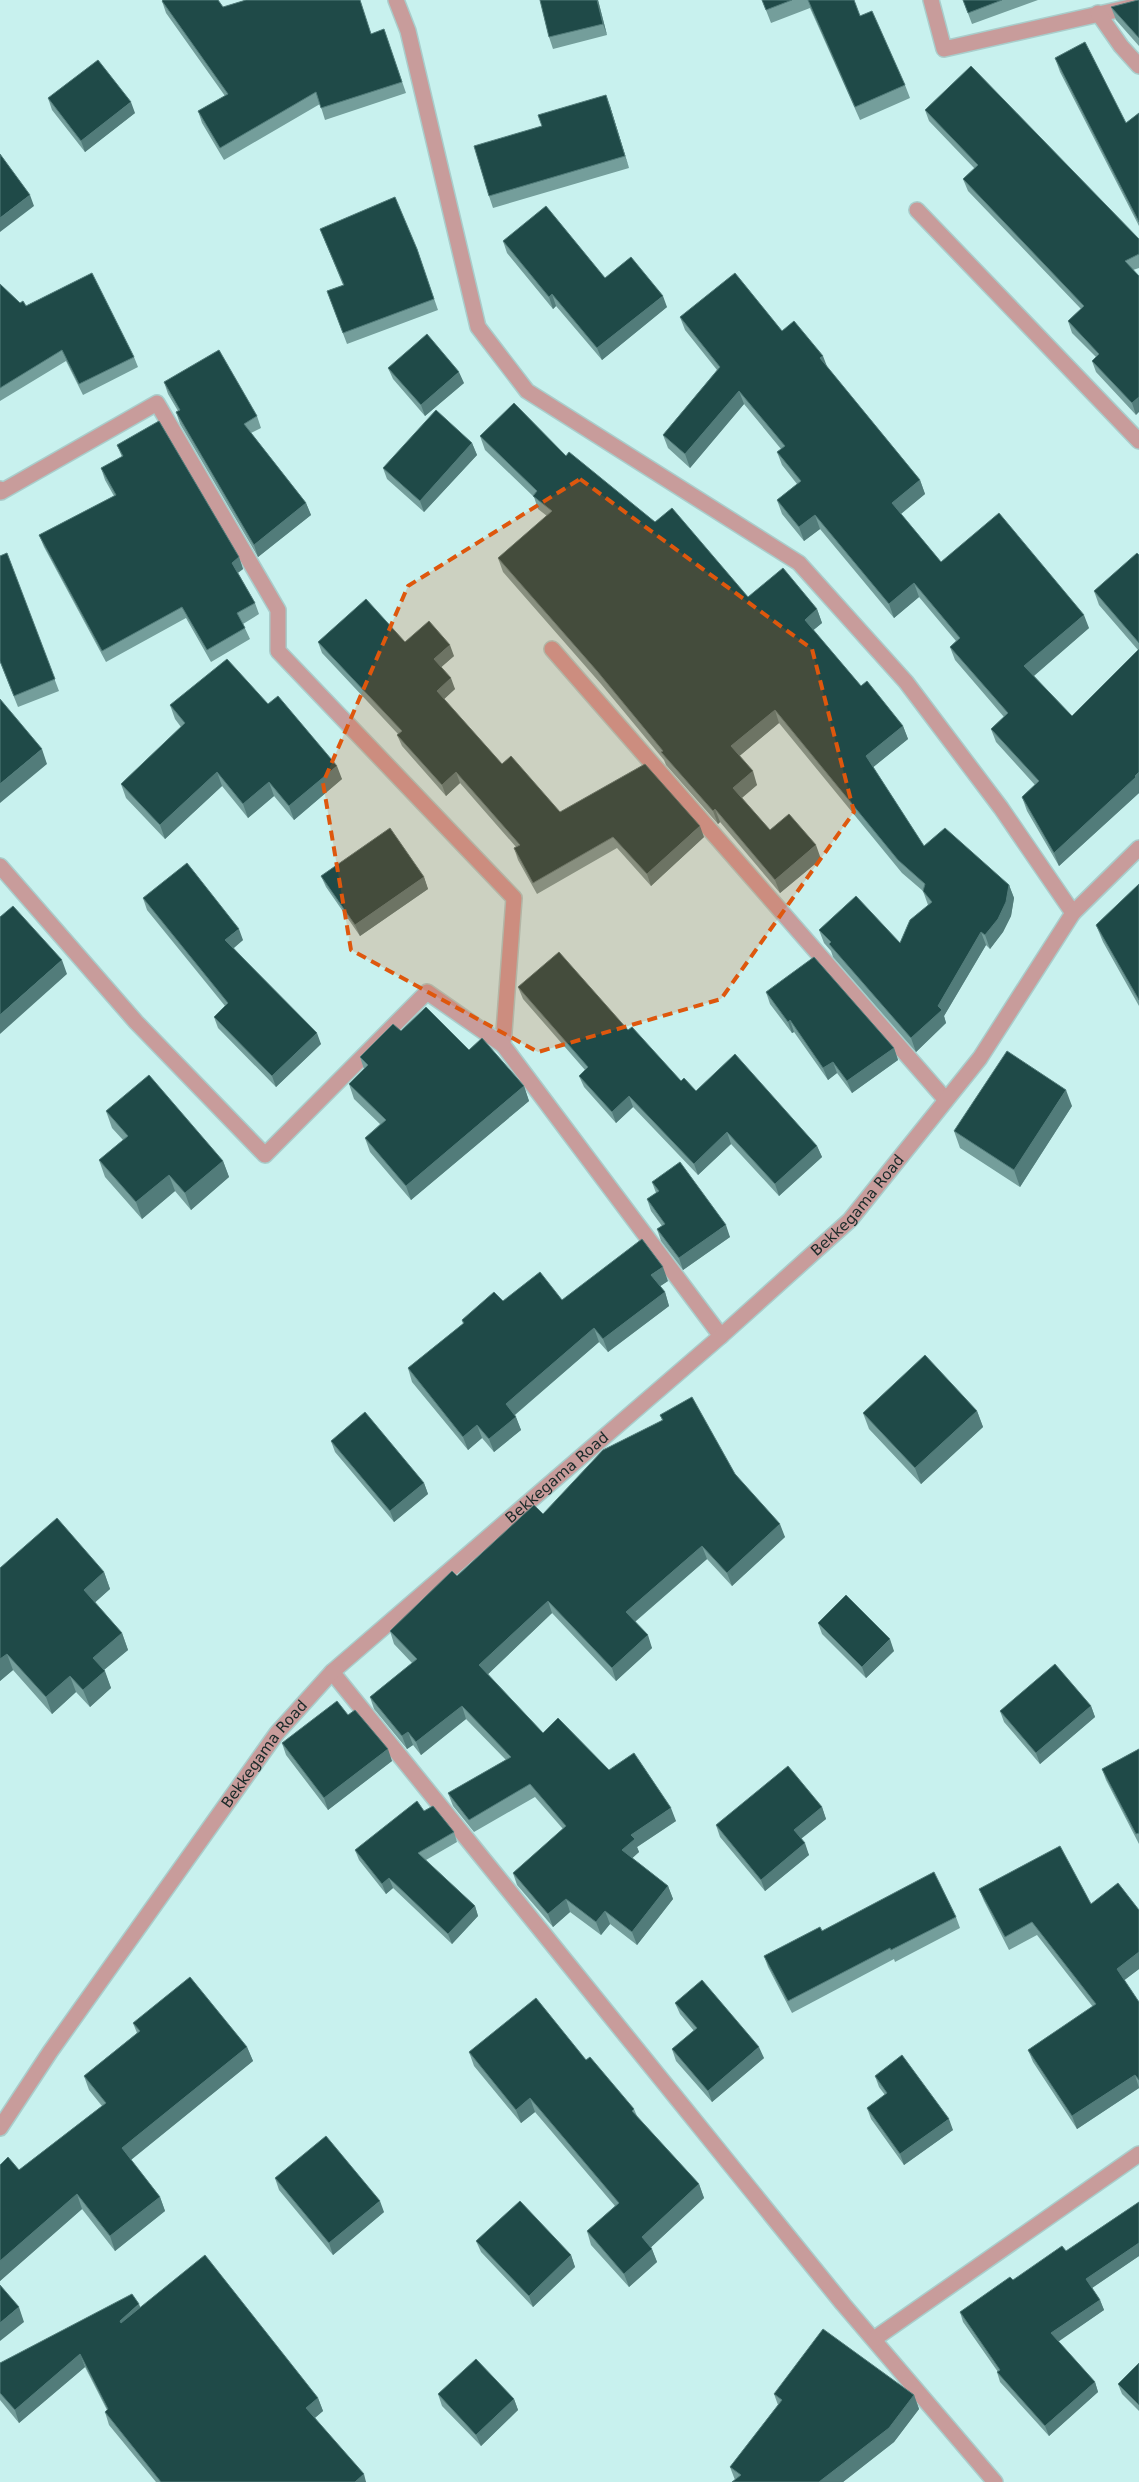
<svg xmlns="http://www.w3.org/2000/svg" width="1139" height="2482" viewBox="0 0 1139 2482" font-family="'DejaVu Sans',sans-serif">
  <rect width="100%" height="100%" fill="#c8f1ee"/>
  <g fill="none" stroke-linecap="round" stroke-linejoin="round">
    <defs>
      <g id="street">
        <path d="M396,0L408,31L478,327L527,391L799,563L906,682L1001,808L1073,913"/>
        <path d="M931,0L944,49L1139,5"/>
        <path d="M1098,13L1121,46L1139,66"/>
        <path d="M917,210L1139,441"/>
        <path d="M0,489L1,492L157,403L278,610V651L514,898L503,1045L721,1336"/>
        <path d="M552,649L946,1100"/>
        <path d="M0,866L136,1022L265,1155L427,992L503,1045"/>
        <path d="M332,1672L843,2304L995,2482"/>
        <path id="s1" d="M0,2128L50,2052L277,1733L332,1672L721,1336L850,1220L980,1058L1073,913L1139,848"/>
        <path d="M874,2339L1139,2154"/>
      </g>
    </defs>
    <use href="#street" stroke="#a9cdcb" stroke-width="18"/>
    <use href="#street" stroke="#c89c9b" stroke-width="15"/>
  </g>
  <path fill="#749e9b" d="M246,0H360L371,34L384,29L406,93L325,120L320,104L224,160L202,123L198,111L225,96L166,13L162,1L223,7Z
    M540,0H598L607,35L553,49L549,37Z
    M762,0H854L860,16L905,85L910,98L860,120L810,8L771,23Z
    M963,0H1038L972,24Z
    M1139,0V46L1116,20L1111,7Z
    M1055,58L1126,123L1139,113V226L1060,72Z
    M48,98L135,113L85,152L52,110Z
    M610,106L629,168L493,208L489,196Z
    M925,110L1139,239V268L1133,270L1136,415L1096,372L1092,361L1096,357L1072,333L1068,321L1081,309L968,191L963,179L975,169L929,121Z
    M320,229L417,249L438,310L347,344L327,291L343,285Z
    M503,241L605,278L667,307L602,360L556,306L553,309L507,253Z
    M0,284L20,303L134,357L138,367L83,395L66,361L0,401Z
    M680,317L782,331L828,368L920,480L925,494L901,514L941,562L1089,628L1034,676L1072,716L1138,650L1099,605L1094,591L1139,555V793L1059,866L1027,811L1022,797L1035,785L996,742L991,729L1004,717L955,660L950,647L956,641L919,597L894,618L820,529L804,541L782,514L777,500L797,484L782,465L777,452L781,449L744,404L690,468L668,448L663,435L717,370L685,330Z
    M388,368L464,383L425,416L393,379Z
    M164,382L257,416L261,428L251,433L306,503L311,515L258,557L180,424L176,412L178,411L168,394Z
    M480,436L566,456L655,522L748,597L817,609L822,623L813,630L861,686L903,726L908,739L873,767L924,846L1009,885L1014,898L1011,916L1003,932L990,949L986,945L944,1016L946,1023L916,1052L833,957L831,951L824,943L819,930L900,943L928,905L923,891L902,873L779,723L739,756L757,785L742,798L770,830L821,859L780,893L720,822L718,824L666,765L664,760L601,684L503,572L498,558L547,516L538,509L534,497L485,450Z
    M472,443L477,455L424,512L387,479L383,468Z
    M117,445L239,557L243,569L238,573L255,603L259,614L243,624L250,639L211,662L186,618L106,662L44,547L39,535L114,496L105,480L101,468L122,457Z
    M7,553L59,691L18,707L0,662V556Z
    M318,642H405L454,656L441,667L455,689L444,699L502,764L560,812L704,837L651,886L617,848L537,894L518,860L514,848L516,847L460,783L446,796L402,746L397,735L398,734L322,653Z
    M268,704L342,779L294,820L274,796L248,818L222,786L165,839L126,798L121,784L181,727L175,719L170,705Z
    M321,876L424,877L428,889L360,936L326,887Z
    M1139,884V1006L1103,942L1096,925Z
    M143,898L243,940L234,948L321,1044L276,1087L218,1028L214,1017L225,1006L147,910Z
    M518,987L628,1030L681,1081L696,1091L817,1146L822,1157L779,1196L731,1144L698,1175L633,1107L616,1123L584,1087L579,1076L585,1070L523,999Z
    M766,992L894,1048L898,1060L852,1093L837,1073L828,1080L794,1032L792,1033L770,1004Z
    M401,1031L469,1050L524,1086L529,1101L411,1200L370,1152L365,1138L380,1124L354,1099L349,1084L364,1069L360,1057Z
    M1072,1106L1020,1187L960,1148L954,1131Z
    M106,1111L223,1161L229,1177L191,1210L175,1191L142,1219L105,1177L99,1160L123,1140L112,1128Z
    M652,1182L730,1237L683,1270L661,1241L657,1229L662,1226L651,1211L647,1199L656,1193Z
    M668,1281L660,1286L665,1292L669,1306L608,1352L599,1342L515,1415L521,1430L494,1452L482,1438L468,1450L412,1382L408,1368L463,1324L462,1320L503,1301L562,1300Z
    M977,1411L983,1427L921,1484L869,1429L863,1413Z
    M660,1415L735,1474L785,1537L732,1586L707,1559L635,1622L652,1648L616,1681L552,1613L488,1674L543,1733L609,1770L676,1821L637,1847L639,1852L632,1858L668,1886L673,1899L637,1945L610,1924L601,1935L570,1912L553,1927L517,1885L513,1873L563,1829L535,1797L474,1832L453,1806L448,1793L506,1760L466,1719L421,1755L413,1745L407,1749L374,1709L370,1697L412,1663L394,1644L390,1631L457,1576L543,1514L662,1420Z
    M331,1441L424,1483L428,1494L394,1522L335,1452Z
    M0,1568L104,1572L110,1589L95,1602L122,1633L128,1650L104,1670L111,1688L90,1707L76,1692L52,1714L13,1670L0,1681Z
    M818,1623L894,1651L866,1678L822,1634Z
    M1091,1706L1095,1717L1040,1764L1004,1722L1000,1711Z
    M348,1715L392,1761L328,1810L286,1755L282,1743Z
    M1139,1749V1844L1106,1780L1102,1769Z
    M822,1807L826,1819L801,1839L809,1855L765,1891L720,1837L716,1825Z
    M424,1811L454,1832L457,1842L426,1860L475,1906L478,1916L452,1944L393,1888L386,1894L359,1860L355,1850Z
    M979,1889L1139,1910V1969L1124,1980L1139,2002V2088L1077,2129L1033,2062L1028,2050L1093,2007L1037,1935L1009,1950L984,1901Z
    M956,1917L960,1928L895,1962L894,1959L792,2013L768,1967L764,1956L822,1931Z
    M675,2003L764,2058L712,2102L676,2061L672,2049L694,2031L680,2014Z
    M133,2023L247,2047L253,2061L131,2160L160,2197L165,2211L115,2251L82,2209L0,2281V2165L19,2170L102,2106L89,2090L84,2076L137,2033Z
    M469,2052L586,2060L634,2109L637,2116L699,2184L704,2198L651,2247L657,2262L629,2287L591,2245L587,2231L615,2206L535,2112L521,2123L474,2066Z
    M875,2076L953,2130L904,2165L871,2119L867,2108L885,2095L879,2087Z
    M275,2178L384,2212L333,2255L279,2190Z
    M1139,2202V2256L1092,2288L1100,2300L1104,2310L1058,2341L1095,2382L1098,2392L1049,2436L1000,2382L997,2372H998L963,2322L960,2312L1013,2280L1066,2251Z
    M476,2241L571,2255L575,2267L533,2307L481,2252Z
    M140,2307L318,2398L323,2411L315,2418L366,2482H156L109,2425L105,2412L107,2410L85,2367L19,2423L0,2400V2363Z
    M1139,2363V2411L1122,2394L1118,2384Z
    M438,2394L514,2399L518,2410L481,2446L442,2406Z
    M774,2394L914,2395L919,2409L894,2442L843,2482H732L735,2480L730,2467L778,2405Z"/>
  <path fill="#527c7a" d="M597,0H598L607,35L603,24Z
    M606,95L610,106L629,168L625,156Z
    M131,102L135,113L85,152L81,141Z
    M30,195L34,206L0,232V218Z
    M552,294L556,306L553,309L549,297Z
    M663,296L667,307L602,360L597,348Z
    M823,356L828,369L820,358Z
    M459,372L464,383L425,416L421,405Z
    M739,391L744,404L690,468L685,454Z
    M1139,397V412L1136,415L1132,403Z
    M472,443L477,455L424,512L420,501Z
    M920,480L925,494L897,517L892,503Z
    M306,503L311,515L258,557L254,545Z
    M815,515L820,529L804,541L799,527Z
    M239,557L243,569L236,574L232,563Z
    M914,583L919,597L894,618L889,604Z
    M817,609L822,623L810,633L805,620Z
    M1084,615L1089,628L1029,680L1024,666Z
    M450,645L454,656L438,670L434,659Z
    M451,678L455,689L441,702L437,691Z
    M775,710L779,723L736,759L731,746Z
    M903,726L908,739L871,769L866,756Z
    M42,749L47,764L0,803V784Z
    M337,766L342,779L294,820L289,806Z
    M753,771L757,785L738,801L733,788Z
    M217,772L222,786L165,839L160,825Z
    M456,772L460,783L446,796L442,785Z
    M1139,772V793L1059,866L1054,853Z
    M269,782L274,796L248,818L243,804Z
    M715,809L720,822L718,824L713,811Z
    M700,826L704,837L651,886L647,874Z
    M816,845L821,859L780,893L775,880Z
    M424,877L428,889L360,936L355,925Z
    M1009,885L1014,898L1011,916L1003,932L990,949L985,935Z
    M239,929L243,940L230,951L225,940Z
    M981,932L986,945L944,1016L946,1023L916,1052L911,1038L938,1006Z
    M62,960L67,974L0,1034V1015Z
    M790,1020L794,1032L792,1033L788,1022Z
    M317,1033L321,1044L276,1087L272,1076Z
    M894,1048L898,1060L852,1093L847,1081Z
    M833,1062L837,1073L828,1080L823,1068Z
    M524,1086L529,1101L411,1200L406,1186Z
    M1066,1090L1072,1106L1020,1187L1014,1170Z
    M629,1096L633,1107L616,1123L612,1112Z
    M727,1132L731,1144L698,1175L694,1164Z
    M817,1146L822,1157L779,1196L775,1184Z
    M223,1161L229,1177L191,1210L185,1193Z
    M169,1175L175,1191L142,1219L136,1202Z
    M726,1225L730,1237L683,1270L679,1258Z
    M663,1267L668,1281L656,1289L651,1275Z
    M665,1292L669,1306L608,1352L603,1339Z
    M594,1328L599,1342L511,1418L506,1404Z
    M977,1411L983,1427L921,1484L915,1468Z
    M516,1417L521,1430L494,1452L489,1439Z
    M477,1425L482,1438L468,1450L463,1437Z
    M424,1483L428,1494L394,1522L390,1511Z
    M780,1524L785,1537L732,1586L727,1573Z
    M702,1546L707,1559L631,1625L626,1612Z
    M104,1572L110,1589L90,1607L84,1590Z
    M548,1601L552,1613L484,1678L479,1665Z
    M122,1633L128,1650L99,1674L93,1658Z
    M648,1635L652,1648L616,1681L612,1668Z
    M890,1639L894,1651L866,1678L862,1667Z
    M7,1654L13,1670L0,1681V1659Z
    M105,1671L111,1688L90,1707L83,1690Z
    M70,1676L76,1692L52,1714L46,1697Z
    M462,1706L466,1719L421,1755L416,1742Z
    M1091,1706L1095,1717L1040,1764L1036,1753Z
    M408,1732L413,1745L407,1749L402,1736Z
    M388,1749L392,1761L328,1810L324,1798Z
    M822,1807L826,1819L798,1841L794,1830Z
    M671,1808L676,1821L637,1847L639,1852L627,1863L622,1850L631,1835Z
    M805,1843L809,1855L765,1891L761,1880Z
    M389,1878L393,1888L386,1894L382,1884Z
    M668,1886L673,1899L637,1945L632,1932Z
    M566,1899L570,1912L553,1927L548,1914Z
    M475,1906L478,1916L452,1944L448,1934Z
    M605,1911L610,1924L601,1935L596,1922Z
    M1139,1952V1969L1122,1982L1117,1969Z
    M247,2047L253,2061L127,2163L122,2148Z
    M759,2047L764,2058L712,2102L708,2091Z
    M1135,2075L1139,2088L1077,2129L1072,2116Z
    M530,2098L535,2112L521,2123L516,2110Z
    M949,2119L953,2130L904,2165L900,2154Z
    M699,2184L704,2198L647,2251L642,2237Z
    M77,2194L82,2209L0,2281V2261Z
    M160,2197L165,2211L115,2251L110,2236Z
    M380,2201L384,2212L333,2255L329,2243Z
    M1139,2243V2256L1089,2290L1086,2279Z
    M652,2249L657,2262L629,2287L624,2274Z
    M571,2255L575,2267L533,2307L529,2296Z
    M1100,2300L1104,2310L1055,2344L1051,2333Z
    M139,2304L144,2317L124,2334L120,2321Z
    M19,2307L24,2322L0,2341V2323Z
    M80,2354L85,2367L19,2423L15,2410Z
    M1095,2382L1098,2392L1049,2436L1045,2426Z
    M914,2395L919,2409L894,2442L843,2482H819Z
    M318,2398L323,2411L311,2421L306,2408Z
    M514,2399L518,2410L481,2446L476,2435Z
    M364,2474L366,2482H355Z"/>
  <path fill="#1f4a48" stroke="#527c7a" d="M163,0H218L223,7L246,0H360L371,34L384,29L402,82L321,108L316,92L220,148L198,111L228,94L162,1Z
    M540,0H597L603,24L549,37Z
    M762,0H792L766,10Z
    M808,0H854L860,16L872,11L905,85L855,107Z
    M963,0H1002L968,13Z
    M1138,0H1139V38L1111,7Z
    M1085,42L1126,123L1139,113V222L1055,58Z
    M98,60L131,102L81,141L48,98Z
    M971,66L1139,239V254L1125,261L1139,276V397L1132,403L1092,361L1099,354L1068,321L1084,306L963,179L978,165L925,110Z
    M606,95L625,156L489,196L474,146L542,126L538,115Z
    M0,154L30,195L0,218Z
    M395,197L417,249L434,299L343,333L327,291L344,285L320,229Z
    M546,206L605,278L631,257L663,296L597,348L552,294L549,297L503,241Z
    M92,273L134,357L79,384L62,350L0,388V284L20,303L23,301L26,306Z
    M735,273L782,331L794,321L823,356L820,358L920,480L892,503L941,562L999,513L1084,615L1024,666L1072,716L1139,649V772L1135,776L1136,777L1054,853L1022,797L1039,781L991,729L1008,713L950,647L960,638L914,583L889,604L815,515L799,527L777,500L801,481L777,452L785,446L739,391L685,454L663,435L720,367L680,317Z
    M427,334L459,372L421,405L388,368Z
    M219,350L257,416L244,424L306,503L254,545L176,412L180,410L164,382Z
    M514,403L566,456L569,452L655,522L672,508L748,597L783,568L817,609L805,620L861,686L867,681L903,726L866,756L924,846L945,828L1009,885L1006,902L998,919L985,935L981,932L938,1006L942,1010L911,1038L829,944L831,942L819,930L856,896L900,943L910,920L932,902L923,891L925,884L898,860L775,710L731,746L753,771L733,788L770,830L789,814L816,845L775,880L715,809L713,811L661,752L663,751L597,671L498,558L552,511L533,496L537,491L480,436Z
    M436,410L472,443L420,501L383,468Z
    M159,421L239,557L232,563L255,603L237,613L245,628L207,650L182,607L102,651L39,535L116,495L101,468L123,456L117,445Z
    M7,553L55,679L14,696L0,661V556Z
    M1137,553L1139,555V643L1094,591Z
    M366,599L405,642L429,621L450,645L434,659L451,678L437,691L502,764L511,756L560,812L645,764L700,826L647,874L613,837L533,883L514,848L520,845L456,772L442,785L397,735L402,731L318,642Z
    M227,659L268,704L278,696L337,766L289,806L269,782L243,804L217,772L160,825L121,784L185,723L170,705Z
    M0,699L42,749L0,784Z
    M390,828L424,877L355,925L321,876Z
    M187,863L239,929L225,940L317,1033L272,1076L214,1017L228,1003L143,898Z
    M1139,884V1000L1096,925Z
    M13,906L62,960L0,1015V917Z
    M559,952L628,1030L632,1027L681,1081L684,1078L696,1091L735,1054L817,1146L775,1184L727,1132L694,1164L629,1096L612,1112L579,1076L588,1067L518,987Z
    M814,957L894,1048L847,1081L833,1062L823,1068L790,1020L788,1022L766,992Z
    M426,1007L469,1050L482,1038L524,1086L406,1186L365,1138L386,1120L349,1084L368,1065L360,1057L393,1024L401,1031Z
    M1007,1051L1066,1090L1014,1170L954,1131Z
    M149,1075L223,1161L185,1193L169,1175L136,1202L99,1160L128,1136L106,1111Z
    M680,1162L726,1225L679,1258L657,1229L665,1224L647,1199L659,1191L652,1182Z
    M642,1239L663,1267L651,1275L665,1292L603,1339L594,1328L506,1404L516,1417L489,1439L477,1425L463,1437L408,1368L464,1323L462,1320L494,1292L503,1301L540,1272L562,1300Z
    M925,1355L977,1411L915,1468L863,1413Z
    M692,1397L735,1474L780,1524L727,1573L702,1546L626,1612L648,1635L612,1668L548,1601L479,1665L543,1733L558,1718L609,1770L634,1753L671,1808L631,1835L635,1839L622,1850L668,1886L632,1932L605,1911L596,1922L566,1899L548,1914L513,1873L566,1826L530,1784L469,1820L448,1793L511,1757L462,1706L416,1742L408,1732L402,1736L370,1697L417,1659L390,1631L452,1571L457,1576L534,1505L543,1514L603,1450L663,1420L660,1415Z
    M365,1412L424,1483L390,1511L331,1441Z
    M57,1518L104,1572L84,1590L122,1633L93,1658L105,1671L83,1690L70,1676L46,1697L7,1654L0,1659V1568Z
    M846,1595L890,1639L862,1667L818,1623Z
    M1055,1664L1091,1706L1036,1753L1000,1711Z
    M337,1701L348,1715L355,1710L388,1749L324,1798L282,1743Z
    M1139,1749V1833L1136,1834L1102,1769Z
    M788,1766L822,1807L794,1830L805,1843L761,1880L716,1825Z
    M417,1801L424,1811L433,1806L454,1832L418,1853L475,1906L448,1934L389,1878L382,1884L355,1850Z
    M1060,1846L1091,1904L1118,1883L1139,1910V1952L1117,1969L1139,2002V2080L1135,2075L1072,2116L1028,2050L1096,2004L1032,1922L1005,1937L979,1889Z
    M934,1872L956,1917L891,1950L890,1948L788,2001L764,1956L820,1927L822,1931Z
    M190,1977L247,2047L122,2148L160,2197L110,2236L77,2194L0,2261V2165L8,2157L19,2170L106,2103L84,2076L140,2031L133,2023Z
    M702,1980L759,2047L708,2091L672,2049L697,2028L675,2003Z
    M536,1998L586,2060L590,2057L634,2109L632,2111L699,2184L642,2237L652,2249L624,2274L587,2231L619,2203L530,2098L516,2110L469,2052Z
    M902,2055L949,2119L900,2154L867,2108L887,2093L875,2076Z
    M326,2136L380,2201L329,2243L275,2178Z
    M520,2201L571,2255L529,2296L476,2241Z
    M1139,2202V2243L1086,2279L1100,2300L1051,2333L1095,2382L1045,2426L997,2372L1000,2370L960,2312L1010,2277L1013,2280L1062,2246L1066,2251Z
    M205,2255L318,2398L306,2408L364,2474L355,2482H161L105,2412L108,2409L80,2354L15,2410L0,2393V2363L132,2294L139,2304L120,2321L121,2323Z
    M0,2285L19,2307L0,2323Z
    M823,2329L914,2395L889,2428L819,2482H732L741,2475L730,2467L782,2400L774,2394Z
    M476,2359L514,2399L476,2435L438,2394Z
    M1139,2363V2405L1118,2384Z"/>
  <path fill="#de570d" fill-opacity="0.2" stroke="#de570d" stroke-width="4" stroke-dasharray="10 6" stroke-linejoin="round" d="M580,479L812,649L854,812L721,999L538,1052L351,950L323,783L408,586Z"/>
  <g text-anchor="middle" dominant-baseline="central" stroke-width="5" stroke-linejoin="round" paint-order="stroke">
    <g font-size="15" fill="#1a2a29" stroke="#d5fefc">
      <text stroke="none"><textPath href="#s1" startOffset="1268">Bekkegama Road</textPath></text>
      <text stroke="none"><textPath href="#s1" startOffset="862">Bekkegama Road</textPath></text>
      <text stroke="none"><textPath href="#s1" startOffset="458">Bekkegama Road</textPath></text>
    </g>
  </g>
</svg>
